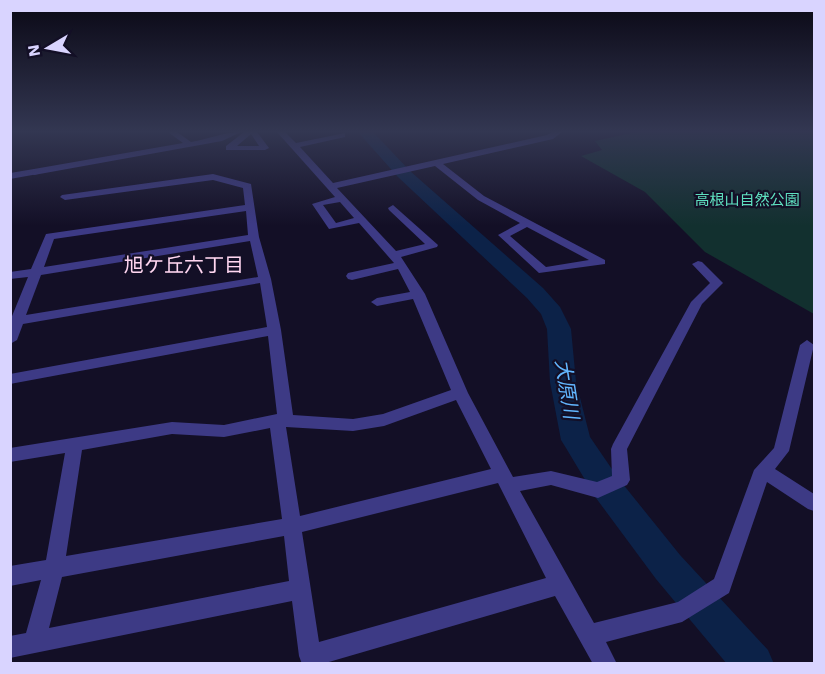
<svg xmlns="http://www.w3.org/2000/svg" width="825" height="674" viewBox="0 0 825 674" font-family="'Work Sans','Noto Sans JP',sans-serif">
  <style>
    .green { fill: #12302f }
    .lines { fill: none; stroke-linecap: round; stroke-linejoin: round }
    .river { fill: #0c2248; fill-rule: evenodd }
    .minor { fill: #3d3a85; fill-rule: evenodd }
    .tertiary { fill: #3d3a85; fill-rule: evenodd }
    .labels { text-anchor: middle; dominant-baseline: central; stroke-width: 4.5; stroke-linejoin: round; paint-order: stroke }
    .far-park-label { font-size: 15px; fill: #5fe0c0; stroke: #130f26 }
    .neighbourhood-label { font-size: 20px; fill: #ffd6f0; stroke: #130f26 }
    .water-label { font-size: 20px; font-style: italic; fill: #62b6ff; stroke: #130f26 }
  </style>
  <rect width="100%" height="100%" fill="#130f26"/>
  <polygon class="green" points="636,132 814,132 814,314 705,252 645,192 581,156 602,150 595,141"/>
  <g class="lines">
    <polygon class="river" points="358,132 373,132 410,171 543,288 560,307 571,329 576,382 590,437 618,478 680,555 768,650 774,664 727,664 656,579 596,498 566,448 561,440 550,382 547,329 541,314 527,298 398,177"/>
    <g class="minor">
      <path d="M168,132h9l14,10c17,-3 34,-10 50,-10l-19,9 -188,34 -4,-3 4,-3 149,-26z"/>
      <path d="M244,132h13l12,16 -4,2h-39v-4zM251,134l8,12h-22z"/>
      <path d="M277,132h8l11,11 49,-10v4l-45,10 33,36 214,-48 5,-3h10l-9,7 -110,25 41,32 121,64v4l-66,9 -41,-38 22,-12 -42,-23 -43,-34 -98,22 59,63 29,-7 -36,-34 -1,-2 5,-3 45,40 -1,2 -36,10 24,37 43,99 45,84 38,-6 46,11 15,-6 -1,-27 2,-5 78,-142 19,-19 -18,-19 6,-3 4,1 21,21 -21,21 -75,145 3,31 -3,5 -29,13 -47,-13 -31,6 74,132 84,-21 36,-23 40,-109 20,-22 26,-103 7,-5 7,5 -25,106 -14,18 39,25v17l-6,-2 -41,-27 -38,111 -47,29 -76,20 11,22h-24l-38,-68 -233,68h-20l-3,-8 -7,-55 -282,57v-22l16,-3 15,-53 -31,6v-20l36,-6 19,-107 -55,9v-14l162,-26 52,3 53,-11 -9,-78 -258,48v-10l257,-47 -7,-44 -237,41 -6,16 -7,4v-23l18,-44 -18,2v-7l21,-3 15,-35 199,-29 -2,-17 -30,-8 -148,20 -5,-3 2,-2 151,-21 38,10 8,53 12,42 10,51 12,85 60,4 30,-5 68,-24 -38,-91 -36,7 -6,-4 6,-4 33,-6 -12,-23 -46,11 -4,-1 -2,-3 2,-3 46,-10 -35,-40 -30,6 -17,-25 23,-7zM340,202l14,16 -18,5 -13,-18zM246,211l2,24 -204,32 10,-28zM527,227l62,33 -43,7 -36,-31zM250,241l8,36 -232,38 15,-40zM456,400l35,69 -191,47 -14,-89 67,4 31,-5zM270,428l12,91 -216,37 16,-106 90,-16 52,3zM498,483l48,95 -227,64 -17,-110zM284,536l5,45 -240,47 13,-51z"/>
    </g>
    <polygon class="tertiary" points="34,169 38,170 38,174 10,179 10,173"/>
  </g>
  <linearGradient id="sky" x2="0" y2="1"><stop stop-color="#0a0815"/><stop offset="0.58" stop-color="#333752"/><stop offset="1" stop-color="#333752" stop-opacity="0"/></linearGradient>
  <rect width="825" height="226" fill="url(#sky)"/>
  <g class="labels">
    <g class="far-park-label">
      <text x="747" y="200">高根山自然公園</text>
    </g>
    <g class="neighbourhood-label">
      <text x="184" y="265">旭ケ丘六丁目</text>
    </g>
    <g class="water-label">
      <text transform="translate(567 389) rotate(81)">大原川</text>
    </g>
  </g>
  <rect width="825" height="674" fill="none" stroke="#d9d4ff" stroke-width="24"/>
  <g transform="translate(48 48) rotate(260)" stroke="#130f26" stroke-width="4.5" paint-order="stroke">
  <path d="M0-4.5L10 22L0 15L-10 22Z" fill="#d9d4ff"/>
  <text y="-9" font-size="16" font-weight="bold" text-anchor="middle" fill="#d9d4ff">N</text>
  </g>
</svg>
